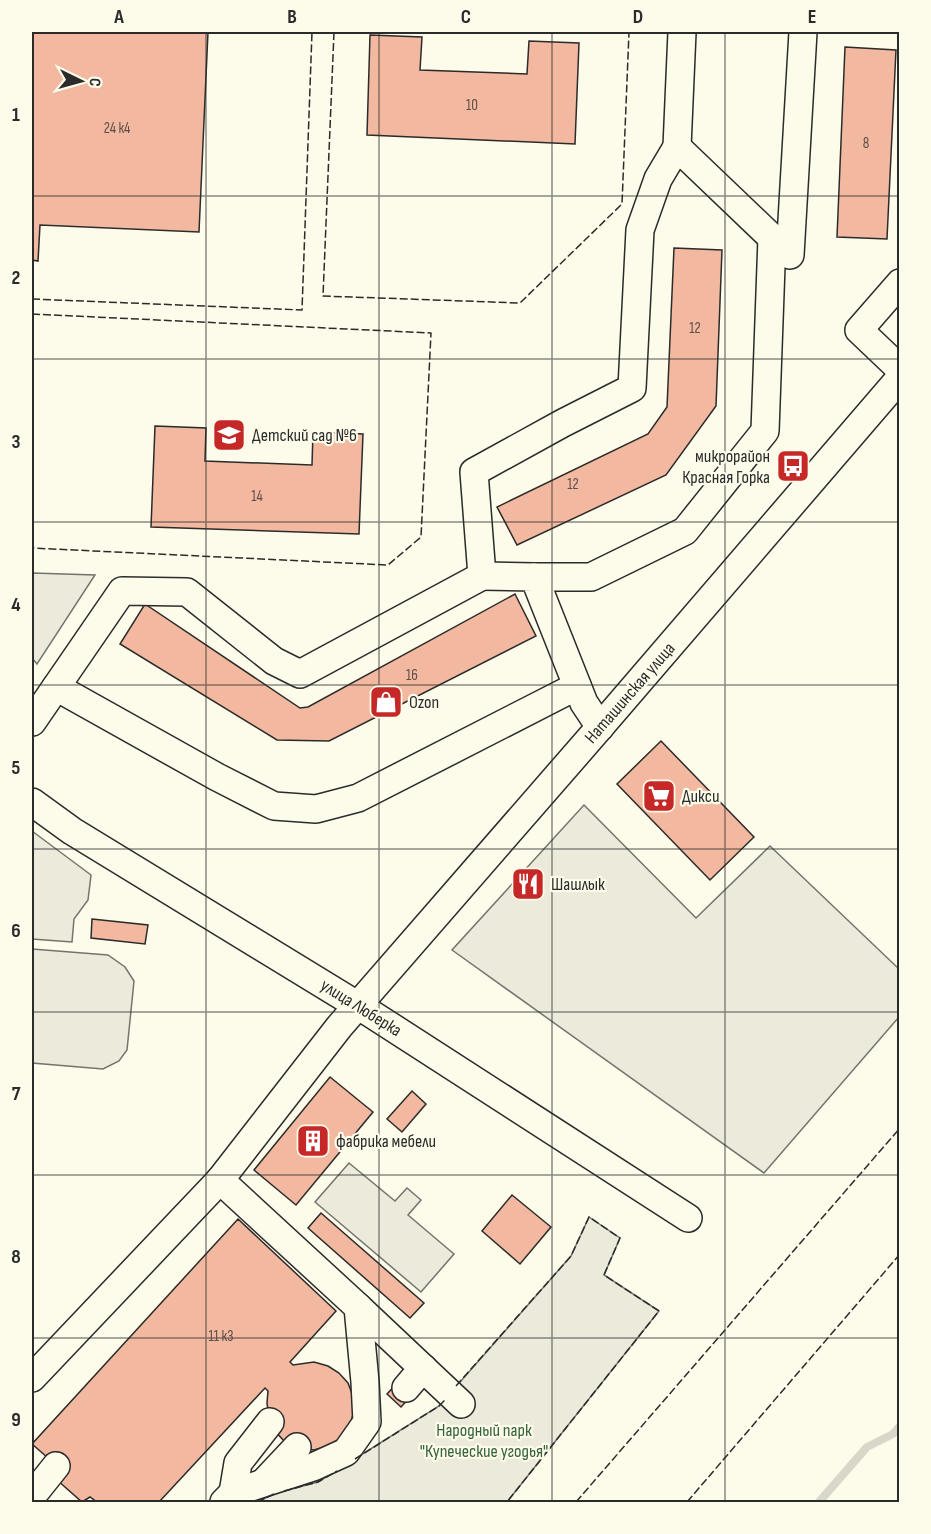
<svg xmlns="http://www.w3.org/2000/svg" width="931" height="1534" viewBox="0 0 931 1534" font-family="'Sofia Sans Condensed',sans-serif">
  <style>
    .green { fill: #ecebdb; stroke: #74746e; stroke-width: 1.5 }
    .parking { fill: #eceadb; stroke: #74746e; stroke-width: 1.5 }
    .lines { fill: none; stroke-linecap: round; stroke-linejoin: round }
    .stream { stroke: #d8d7c9; stroke-width: 8 }
    .building { fill: #f2b8a0; stroke: #2b2b2b; stroke-width: 1.5 }
    .minor-casing { stroke: #2b2b2b; stroke-width: 30 }
    .minor { stroke: #fdfbea; stroke-width: 27 }
    .fence { stroke: #2b2b2b; stroke-width: 1.5; stroke-dasharray: 8 3; stroke-linecap: butt }
    .grid { fill: none; stroke: #2b2b2b; stroke-width: 1.5; stroke-opacity: 0.55 }
    .labels { text-anchor: middle; dominant-baseline: central; stroke-width: 4.5; stroke-linejoin: round; paint-order: stroke }
    .number-label { font-size: 15px; fill: #5d4e48 }
    .poi-label { font-size: 18px; fill: #2b2b2b; stroke: #fdfbea; text-anchor: start }
    .street-label { font-size: 18px; fill: #2b2b2b; stroke: #fdfbea }
    .park-label { font-size: 18px; fill: #34623c; stroke: #fdfbea }
    .neatline { fill: none; stroke: #2b2b2b; stroke-width: 2 }
    .grid-label { font-size: 20px; text-anchor: middle; font-weight: bold; fill: #2b2b2b }
  </style>
  <rect width="100%" height="100%" fill="#fdfbea"/>
  <g class="green">
    <polygon points="32,573 95,575 37,664 32,658"/>
    <polygon points="32,831 91,875 88,900 74,919 72,942 32,939"/>
    <polygon points="32,949 108,955 125,967 134,981 127,1050 119,1061 103,1069 32,1063"/>
    <polygon points="589,1217 620,1238 604,1275 659,1311 507,1502 257,1502 276,1493 318,1482 439,1406 571,1256"/>
  </g>
  <g class="parking">
    <polygon points="584,805 696,918 770,846 899,969 899,1017 764,1173 452,950"/>
    <polygon points="349,1163 395,1201 407,1188 421,1200 408,1215 454,1254 421,1292 315,1202"/>
  </g>
  <g class="lines">
    <polyline class="stream" points="819,1502 867,1447 893,1434 900,1426"/>
  </g>
  <g class="building">
    <polygon points="32,32 208,32 199,232 40,225 38,261 32,260"/>
    <polygon points="370,35 422,37 420,70 527,74 529,41 579,43 575,144 367,135"/>
    <polygon points="845,47 896,50 887,239 837,237"/>
    <polygon points="674,248 722,250 716,406 666,475 517,545 497,507 648,434 667,407"/>
    <polygon points="155,426 206,428 205,461 312,465 313,432 363,434 359,534 151,527"/>
    <polygon points="515,594 536,636 329,741 277,740 120,644 145,604 300,708 308,707"/>
    <polygon points="661,741 754,837 710,880 617,784"/>
    <polygon points="92,919 148,925 145,944 91,938"/>
    <polygon points="330,1077 373,1112 296,1205 254,1170"/>
    <polygon points="412,1091 426,1104 402,1132 387,1119"/>
    <polygon points="512,1195 551,1227 520,1264 482,1231"/>
    <polygon points="321,1213 424,1303 410,1318 308,1228"/>
    <polygon points="238,1219 336,1311 290,1362 293,1365 314,1362 328,1366 339,1373 348,1383 353,1396 354,1411 350,1425 341,1438 328,1446 314,1450 299,1448 285,1442 275,1431 269,1418 267,1403 268,1391 265,1388 159,1502 97,1502 90,1497 82,1502 57,1480 64,1472 32,1444"/>
    <polygon points="399,1381 413,1394 401,1407 387,1394"/>
  </g>
  <g class="lines">
    <g class="minor-casing">
      <g id="minor">
        <polyline points="677,147 682,32"/>
        <polyline points="900,283 859,330 900,369"/>
        <polyline points="534,577 591,577 685,531 765,431 772,238"/>
        <polyline points="56,687 217,777 274,806 316,809 358,798 577,686"/>
        <polyline points="32,722 122,591 187,592 274,661 300,674 482,576"/>
        <polyline points="600,727 584,703 534,577 482,576 474,472 563,423 632,388 640,230 658,179 677,147 790,255 803,32"/>
        <polyline points="32,802 72,831 370,1013 688,1218"/>
        <polyline points="220,1180 358,1307 365,1382 367,1422 346,1452 313,1467 233,1493 224,1502"/>
        <polyline points="358,1307 461,1404"/>
        <polyline points="32,1378 220,1180 339,1027 600,727 900,378"/>
        <polyline points="406,1388 423,1368"/>
        <polyline points="265,1481 297,1447"/>
        <polyline points="233,1493 238,1463 270,1422"/>
        <polyline points="32,1496 56,1466"/>
      </g>
    </g>
    <use href="#minor" class="minor"/>
    <g class="fence">
      <polyline points="334,32 323,296 520,303 622,204 629,32"/>
      <polyline points="32,299 302,310 312,32"/>
      <polyline points="32,314 431,333 421,537 388,565 32,548"/>
      <polyline points="456,1386 571,1256 589,1217 620,1238 604,1275 659,1311 507,1502"/>
      <polyline points="355,1459 439,1406 445,1400"/>
      <polyline points="284,1491 318,1482 337,1471"/>
      <polyline points="257,1502 276,1493"/>
      <polyline points="576,1502 900,1128"/>
      <polyline points="687,1502 900,1254"/>
    </g>
  </g>
  <path class="grid" d="M206,32v1470M379,32v1470M552,32v1470M725,32v1470M32,196h868M32,359h868M32,522h868M32,685h868M32,849h868M32,1012h868M32,1175h868M32,1338h868"/>
  <defs>
    <g id="school-square" transform="scale(1.725)"><rect x="-9" y="-9" width="18" height="18" rx="4" fill="#c62828" stroke="#fdfbea"/><path d="M0-5L7-2L0 1L-7-2ZM-4 1L0 2.5L4 1V4Q0 6-4 4Z" fill="#fff"/></g>
    <g id="bus-square" transform="scale(1.725)"><rect x="-9" y="-9" width="18" height="18" rx="4" fill="#c62828" stroke="#fdfbea"/><path d="M-5-6H5V4H4V6H2V4H-2V6H-4V4H-5ZM-3.5-4V0h7V-4ZM-3.5 1.2v1.5H-2V1.2ZM2 1.2v1.5H3.5V1.2Z" fill="#fff"/></g>
    <g id="shop-square" transform="scale(1.725)"><rect x="-9" y="-9" width="18" height="18" rx="4" fill="#c62828" stroke="#fdfbea"/><path d="M-5-2.5h2.3a2.7 3.5 0 0 1 5.4 0H5L5.5 6h-11ZM-1.5-2.5h3a1.5 2.3 0 0 0-3 0Z" fill="#fff"/></g>
    <g id="supermarket-square" transform="scale(1.725)"><rect x="-9" y="-9" width="18" height="18" rx="4" fill="#c62828" stroke="#fdfbea"/><path d="M-6-5.5h2.5l.6 2H6L4.5 2H-2.5L-4.4-4H-6ZM-1.5 3.2a1.3 1.3 0 1 0 .1 0ZM3 3.2a1.3 1.3 0 1 0 .1 0Z" fill="#fff"/></g>
    <g id="restaurant-square" transform="scale(1.725)"><rect x="-9" y="-9" width="18" height="18" rx="4" fill="#c62828" stroke="#fdfbea"/><path d="M-5-6h1v4h1v-4h1v4h1v-4h1v5L-1.5 .5V6h-2V.5L-5-1ZM5-6V6H3V1.5H1.5Q1.5-4 5-6Z" fill="#fff"/></g>
    <g id="building-square" transform="scale(1.725)"><rect x="-9" y="-9" width="18" height="18" rx="4" fill="#c62828" stroke="#fdfbea"/><path d="M-4-6H4V6H1V3H-1V6H-4ZM-2.5-4.3h1.7v1.8h-1.7ZM.8-4.3h1.7v1.8H.8ZM-2.5-1h1.7V.8h-1.7ZM.8-1h1.7V.8H.8Z" fill="#fff"/></g>
  </defs>
  <g fill-rule="evenodd">
    <use href="#school-square" x="229" y="435"/>
    <use href="#bus-square" x="793" y="466"/>
    <use href="#shop-square" x="386" y="702"/>
    <use href="#supermarket-square" x="659" y="796"/>
    <use href="#restaurant-square" x="528" y="884"/>
    <use href="#building-square" x="313" y="1141"/>
  </g>
  <g class="labels">
    <g class="number-label">
      <text x="472" y="105">10</text>
      <text x="117" y="128">24 к4</text>
      <text x="866" y="143">8</text>
      <text x="695" y="328">12</text>
      <text x="573" y="484">12</text>
      <text x="257" y="496">14</text>
      <text x="412" y="675">16</text>
      <text x="221" y="1336">11 к3</text>
    </g>
    <g class="poi-label">
      <text x="252" y="435">Детский сад №6</text>
      <text x="770" y="456" text-anchor="end">микрорайон<tspan x="770" dy="21">Красная Горка</tspan></text>
      <text x="409" y="702">Ozon</text>
      <text x="682" y="796">Дикси</text>
      <text x="551" y="884">Шашлык</text>
      <text x="336" y="1141">фабрика мебели</text>
    </g>
    <g class="street-label">
      <text transform="translate(630 693) rotate(-49)">Наташинская улица</text>
      <text transform="translate(361 1008) rotate(32)">улица Люберка</text>
    </g>
    <g class="park-label">
      <text x="484" y="1430">Народный парк<tspan x="484" dy="21">"Купеческие угодья"</tspan></text>
    </g>
  </g>
  <rect width="931" height="1534" fill="none" stroke="#fdfbea" stroke-width="66"/>
  <g transform="translate(81 81) rotate(95)" stroke="#fdfbea" stroke-width="4.5" paint-order="stroke">
  <path d="M0-4.5L10 22L0 15L-10 22Z" fill="#2b2b2b"/>
  <text y="-9" font-size="16" font-weight="bold" text-anchor="middle" fill="#2b2b2b">С</text>
  </g>
  <rect x="33" y="33" width="865" height="1468" class="neatline"/>
  <g class="grid-label">
    <text x="119" y="23">A</text>
    <text x="292" y="23">B</text>
    <text x="466" y="23">C</text>
    <text x="638" y="23">D</text>
    <text x="812" y="23">E</text>
    <text x="16" y="121">1</text>
    <text x="16" y="284">2</text>
    <text x="16" y="448">3</text>
    <text x="16" y="611">4</text>
    <text x="16" y="774">5</text>
    <text x="16" y="937">6</text>
    <text x="16" y="1100">7</text>
    <text x="16" y="1263">8</text>
    <text x="16" y="1426">9</text>
  </g>
</svg>
